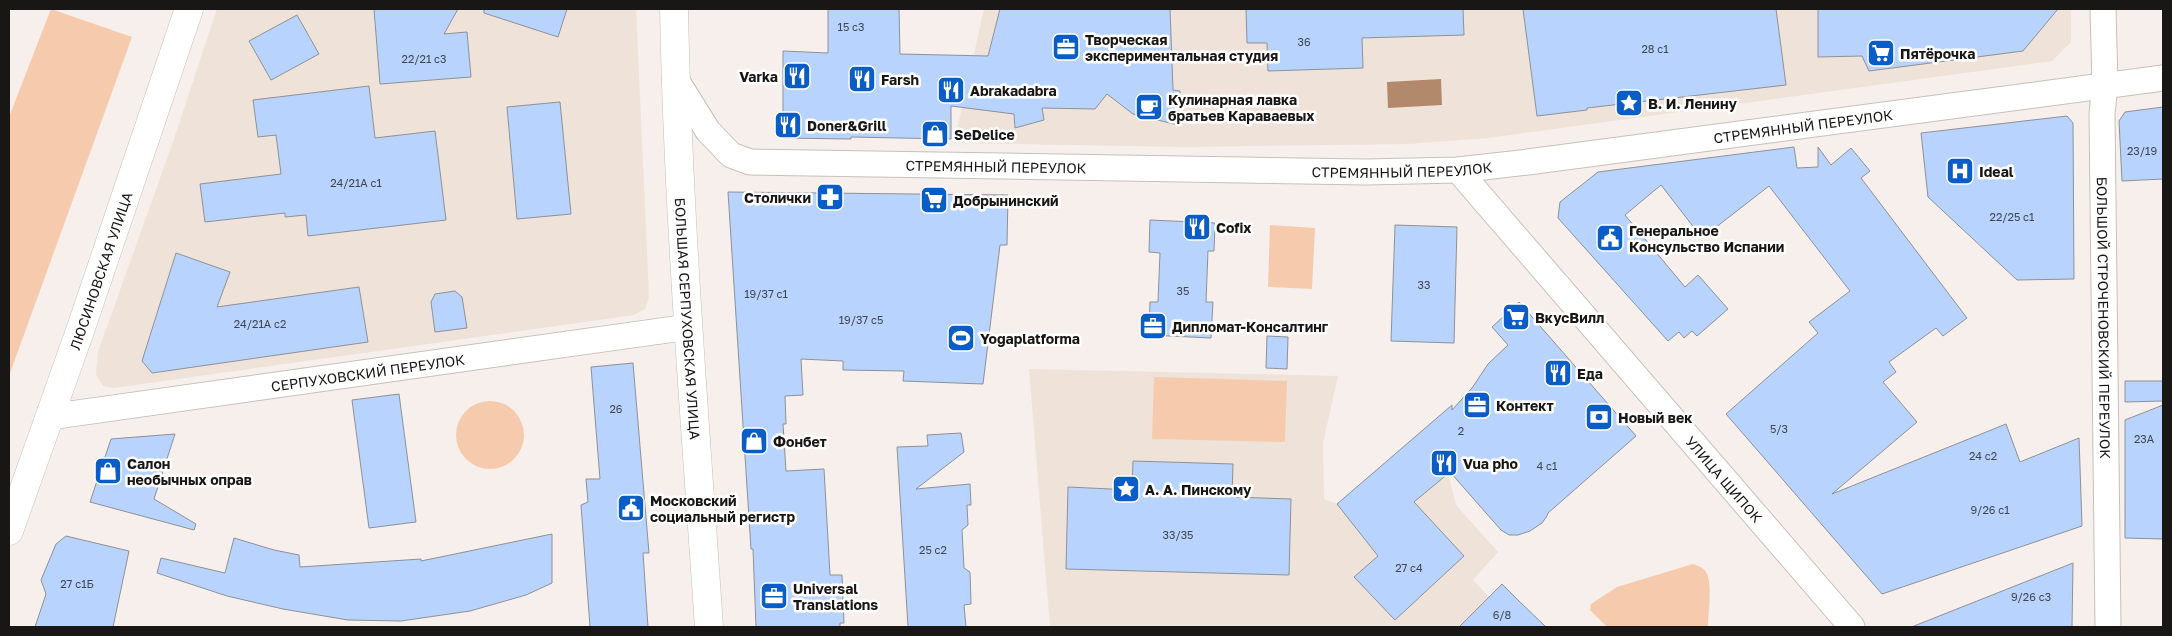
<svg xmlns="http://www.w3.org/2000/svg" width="2172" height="636" viewBox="0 0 2172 636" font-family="'Golos Text',sans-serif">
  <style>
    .built { fill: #efe2d9 }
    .green { fill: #f6cbad }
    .water { fill: #b2896b }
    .building { fill: #b8d4fe; stroke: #8e9196 }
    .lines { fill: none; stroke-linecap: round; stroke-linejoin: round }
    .street-casing { stroke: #c6c0bc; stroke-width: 27 }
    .primary-casing { stroke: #c6c0bc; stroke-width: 29 }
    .street { stroke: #fff; stroke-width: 25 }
    .primary { stroke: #fff; stroke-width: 28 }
    .labels { text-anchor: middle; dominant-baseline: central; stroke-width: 5; stroke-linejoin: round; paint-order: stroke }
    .number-label { font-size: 11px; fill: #41464f }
    .poi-label { font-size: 14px; font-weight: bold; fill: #191715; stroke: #fff; text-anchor: start }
    .street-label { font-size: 14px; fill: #191715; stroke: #fff }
  </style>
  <rect width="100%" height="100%" fill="#f6efeb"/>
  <g class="built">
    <polygon points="217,9 636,9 649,297 645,309 634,315 114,388 103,386 96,375 98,352 173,142"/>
    <polygon points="984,9 2071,9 2071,42 2052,61 1488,138 1408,144 1185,147 954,143"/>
    <polygon points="1029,369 1338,376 1323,443 1324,499 1337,504 1360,533 1433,469 1442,479 1448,474 1456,505 1498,552 1473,580 1489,597 1459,627 1050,627"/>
  </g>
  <g class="green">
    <polygon points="51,9 132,37 9,376 9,117"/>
    <polygon points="1270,225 1315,228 1312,289 1268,287"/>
    <polygon points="1154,377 1287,381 1285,442 1152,439"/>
    <circle cx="490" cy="435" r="34"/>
    <path d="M1693,564c5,2 10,3 13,8 7,11 2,42 2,55h-101l-17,-17 1,-6 26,-17z"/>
  </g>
  <polygon class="water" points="1441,79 1442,105 1388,108 1387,82"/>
  <g class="building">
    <polygon points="374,9 458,9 444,34 467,32 471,77 380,84"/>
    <polygon points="484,9 567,9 558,37 484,13"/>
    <polygon points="828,9 899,9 900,54 988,56 1000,9 1170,9 1173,90 1180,91 1178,125 1133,114 1107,94 1095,109 1042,108 1044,120 1015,128 1014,114 951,106 951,139 851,137 851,139 783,138 783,51 828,53"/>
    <polygon points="1246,9 1463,9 1464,35 1362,38 1363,68 1268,71 1267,43 1247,43"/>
    <polygon points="1523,9 1776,9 1786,85 1587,108 1587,110 1537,116"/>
    <polygon points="1818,9 2058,9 2023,51 1869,71 1862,56 1818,57"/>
    <polygon points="297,15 319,54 271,80 249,41"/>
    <polygon points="369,86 375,138 435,131 446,220 308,236 306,215 285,217 285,213 205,222 200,184 281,174 276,135 258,137 253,100"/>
    <polygon points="560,102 571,214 517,219 507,107"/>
    <polygon points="2163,107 2163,179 2122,181 2119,121 2125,112"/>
    <polygon points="2067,116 2073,123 2074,279 2017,280 1928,197 1921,133"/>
    <polygon points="1794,147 1797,168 1818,167 1818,147 1831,165 1851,148 1870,171 1861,178 1967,318 1943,336 1936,328 1889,362 1896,372 1883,382 1917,422 1832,494 2006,424 2020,462 2079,438 2082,526 1882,594 1726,414 1818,333 1809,322 1850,291 1769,186 1702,238 1661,185 1625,215 1685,287 1698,275 1728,309 1697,336 1692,331 1684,338 1679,332 1668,341 1558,218 1560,202 1598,172"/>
    <polygon points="728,192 1008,195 1007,245 1000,245 983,384 903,381 904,371 843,370 843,361 801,359 803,395 785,396 786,424 783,424 786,471 824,469 830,575 842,575 844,623 840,623 840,627 756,627 753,549 751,549"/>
    <polygon points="1150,220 1215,223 1214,251 1208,251 1206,302 1213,302 1211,338 1149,335 1150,302 1158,302 1160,253 1149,252"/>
    <polygon points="1395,225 1457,227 1454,343 1391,341"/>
    <polygon points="176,253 230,272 217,307 359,287 368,342 152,373 142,361"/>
    <polygon points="455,291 462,297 467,328 435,332 431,302 435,294"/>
    <polygon points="1519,302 1636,436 1548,513 1547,516 1542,523 1530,531 1518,535 1509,535 1501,530 1450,472 1414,502 1464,556 1395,620 1354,577 1378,556 1337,504 1452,405 1452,410 1472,388 1488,364 1508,345 1492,327"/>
    <polygon points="1267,336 1288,337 1287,369 1266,368"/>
    <polygon points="633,363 649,553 643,553 648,627 590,627 581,505 588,502 586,479 600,479 591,367"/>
    <polygon points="2125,381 2163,381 2163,401 2125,402"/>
    <polygon points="399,394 416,522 369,528 352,400"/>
    <polygon points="2163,405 2163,539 2125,538 2125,420"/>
    <polygon points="961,433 964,452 916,489 970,484 971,505 967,505 968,525 962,530 964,568 970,572 971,604 964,605 966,627 908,627 897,447 928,446 927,435"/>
    <polygon points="175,434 154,499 196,524 194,530 90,502 111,439"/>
    <polygon points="1133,461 1233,464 1232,497 1291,499 1289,575 1066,569 1068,487 1132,490"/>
    <polygon points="552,534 552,583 526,595 470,611 401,621 348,620 283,609 227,596 157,573 161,558 225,573 234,538 274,550 299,555 300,567 421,559 421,561"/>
    <polygon points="66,536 129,551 113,627 35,627 46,594 41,580 56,544"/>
    <polygon points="2073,563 2072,627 1914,627 1914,626"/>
    <polygon points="1502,584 1519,601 1546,627 1459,627"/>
  </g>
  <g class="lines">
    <g class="street-casing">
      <g id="street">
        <path id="s1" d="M2103,9l2,75 -3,30 6,513"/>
        <path id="s2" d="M675,78l33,53 23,24 19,7 616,10 92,-2 70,-8 635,-84"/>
        <path id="s3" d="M1458,170l394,457"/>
        <path id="s4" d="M49,417l640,-90"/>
      </g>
    </g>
    <g class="primary-casing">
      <g id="primary">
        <path id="s5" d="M674,9c4,206 21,412 35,618"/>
        <path id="s6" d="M9,531l72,-203 108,-319"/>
      </g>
    </g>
    <use href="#street" class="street"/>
    <use href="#primary" class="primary"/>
  </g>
  <defs>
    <g id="office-square" transform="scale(1.4375)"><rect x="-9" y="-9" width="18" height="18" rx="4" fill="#0a5dc6" stroke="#fff"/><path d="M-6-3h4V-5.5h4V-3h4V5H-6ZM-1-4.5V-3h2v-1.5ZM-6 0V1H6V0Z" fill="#fff"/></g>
    <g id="supermarket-square" transform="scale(1.4375)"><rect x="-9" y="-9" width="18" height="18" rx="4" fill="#0a5dc6" stroke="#fff"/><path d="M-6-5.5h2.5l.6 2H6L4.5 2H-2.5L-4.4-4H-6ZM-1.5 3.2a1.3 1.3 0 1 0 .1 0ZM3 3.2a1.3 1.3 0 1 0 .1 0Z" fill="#fff"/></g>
    <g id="restaurant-square" transform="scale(1.4375)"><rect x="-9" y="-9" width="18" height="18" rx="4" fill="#0a5dc6" stroke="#fff"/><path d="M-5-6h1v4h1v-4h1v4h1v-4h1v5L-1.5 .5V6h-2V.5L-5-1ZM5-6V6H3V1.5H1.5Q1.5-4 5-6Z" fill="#fff"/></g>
    <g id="sight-square" transform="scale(1.4375)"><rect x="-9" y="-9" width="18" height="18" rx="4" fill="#0a5dc6" stroke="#fff"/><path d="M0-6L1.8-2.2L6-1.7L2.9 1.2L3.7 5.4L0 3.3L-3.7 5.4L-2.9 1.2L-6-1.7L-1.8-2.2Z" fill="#fff"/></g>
    <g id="cafe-square" transform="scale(1.4375)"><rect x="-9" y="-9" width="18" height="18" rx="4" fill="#0a5dc6" stroke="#fff"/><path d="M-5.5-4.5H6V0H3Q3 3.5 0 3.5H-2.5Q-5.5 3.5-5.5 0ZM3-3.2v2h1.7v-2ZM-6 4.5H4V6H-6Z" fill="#fff"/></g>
    <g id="shop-square" transform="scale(1.4375)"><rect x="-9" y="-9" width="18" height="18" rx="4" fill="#0a5dc6" stroke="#fff"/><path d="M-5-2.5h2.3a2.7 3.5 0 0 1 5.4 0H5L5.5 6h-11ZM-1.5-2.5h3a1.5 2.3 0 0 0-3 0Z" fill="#fff"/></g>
    <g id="hospital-square" transform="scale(1.4375)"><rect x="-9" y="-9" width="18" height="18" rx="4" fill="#0a5dc6" stroke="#fff"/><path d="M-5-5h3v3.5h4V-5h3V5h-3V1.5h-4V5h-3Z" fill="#fff"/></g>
    <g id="pharmacy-square" transform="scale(1.4375)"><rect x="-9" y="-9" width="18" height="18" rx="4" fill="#0a5dc6" stroke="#fff"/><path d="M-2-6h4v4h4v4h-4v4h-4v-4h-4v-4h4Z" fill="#fff"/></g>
    <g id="civic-square" transform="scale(1.4375)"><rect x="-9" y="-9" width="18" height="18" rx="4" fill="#0a5dc6" stroke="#fff"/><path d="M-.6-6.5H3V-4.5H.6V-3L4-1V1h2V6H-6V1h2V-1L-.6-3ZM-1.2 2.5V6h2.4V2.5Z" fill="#fff"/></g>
    <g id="stadium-square" transform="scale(1.4375)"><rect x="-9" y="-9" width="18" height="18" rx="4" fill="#0a5dc6" stroke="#fff"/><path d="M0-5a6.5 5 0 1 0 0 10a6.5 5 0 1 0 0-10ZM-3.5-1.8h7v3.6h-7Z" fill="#fff"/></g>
    <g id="bank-square" transform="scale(1.4375)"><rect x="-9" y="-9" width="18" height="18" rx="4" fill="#0a5dc6" stroke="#fff"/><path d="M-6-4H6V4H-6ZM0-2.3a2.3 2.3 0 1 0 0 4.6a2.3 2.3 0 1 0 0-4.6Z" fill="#fff"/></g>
  </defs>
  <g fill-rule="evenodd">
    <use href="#office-square" x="1066" y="47"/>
    <use href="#supermarket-square" x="1881" y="53"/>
    <use href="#restaurant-square" x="797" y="76"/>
    <use href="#restaurant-square" x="862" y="79"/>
    <use href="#restaurant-square" x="951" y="90"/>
    <use href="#sight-square" x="1629" y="103"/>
    <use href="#cafe-square" x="1149" y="107"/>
    <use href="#restaurant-square" x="788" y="125"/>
    <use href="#shop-square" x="935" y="134"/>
    <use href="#hospital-square" x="1960" y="171"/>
    <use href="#pharmacy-square" x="830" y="197"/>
    <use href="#supermarket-square" x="934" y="200"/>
    <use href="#restaurant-square" x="1197" y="227"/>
    <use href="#civic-square" x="1610" y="238"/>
    <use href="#supermarket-square" x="1516" y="317"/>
    <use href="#office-square" x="1153" y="326"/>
    <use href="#stadium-square" x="961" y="338"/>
    <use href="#restaurant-square" x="1558" y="373"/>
    <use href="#office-square" x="1477" y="405"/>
    <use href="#bank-square" x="1599" y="417"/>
    <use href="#shop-square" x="754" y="441"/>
    <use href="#restaurant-square" x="1444" y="463"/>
    <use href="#shop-square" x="108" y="471"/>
    <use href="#sight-square" x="1126" y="489"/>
    <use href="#civic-square" x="631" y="508"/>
    <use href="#office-square" x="774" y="596"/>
  </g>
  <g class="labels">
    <g class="number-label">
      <text x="851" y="26">15 с3</text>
      <text x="1304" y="41">36</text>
      <text x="1655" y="48">28 с1</text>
      <text x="424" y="58">22/21 с3</text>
      <text x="2142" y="150">23/19</text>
      <text x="356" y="182">24/21А с1</text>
      <text x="2012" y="216">22/25 с1</text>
      <text x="1424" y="284">33</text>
      <text x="1183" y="290">35</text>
      <text x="766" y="293">19/37 с1</text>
      <text x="861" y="319">19/37 с5</text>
      <text x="260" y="323">24/21А с2</text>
      <text x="616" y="408">26</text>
      <text x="1779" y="428">5/3</text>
      <text x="1461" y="430">2</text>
      <text x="2144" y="438">23А</text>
      <text x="1983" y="455">24 с2</text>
      <text x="1547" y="465">4 с1</text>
      <text x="1990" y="509">9/26 с1</text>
      <text x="1178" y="534">33/35</text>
      <text x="933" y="549">25 с2</text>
      <text x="1409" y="567">27 с4</text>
      <text x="77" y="583">27 с1Б</text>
      <text x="2031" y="596">9/26 с3</text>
      <text x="1502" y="614">6/8</text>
    </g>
    <g class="poi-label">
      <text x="1085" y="39">Творческая<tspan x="1085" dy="16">экспериментальная студия</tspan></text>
      <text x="1900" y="53">Пятёрочка</text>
      <text x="778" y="76" text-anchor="end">Varka</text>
      <text x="881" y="79">Farsh</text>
      <text x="970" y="90">Abrakadabra</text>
      <text x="1168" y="99">Кулинарная лавка<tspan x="1168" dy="16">братьев Караваевых</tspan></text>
      <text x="1648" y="103">В. И. Ленину</text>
      <text x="807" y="125">Doner&amp;Grill</text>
      <text x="954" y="134">SeDelice</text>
      <text x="1979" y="171">Ideal</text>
      <text x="811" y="197" text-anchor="end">Столички</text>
      <text x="953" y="200">Добрынинский</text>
      <text x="1216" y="227">Cofix</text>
      <text x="1629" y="230">Генеральное<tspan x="1629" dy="16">Консульство Испании</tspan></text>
      <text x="1535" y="317">ВкусВилл</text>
      <text x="1172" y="326">Дипломат-Консалтинг</text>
      <text x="980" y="338">Yogaplatforma</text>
      <text x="1577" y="373">Еда</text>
      <text x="1496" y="405">Контект</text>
      <text x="1618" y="417">Новый век</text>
      <text x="773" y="441">Фонбет</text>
      <text x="127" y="463">Салон<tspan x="127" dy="16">необычных оправ</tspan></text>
      <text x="1463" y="463">Vua pho</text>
      <text x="1145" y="489">А. А. Пинскому</text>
      <text x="650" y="500">Московский<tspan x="650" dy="16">социальный регистр</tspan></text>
      <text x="793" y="588">Universal<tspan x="793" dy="16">Translations</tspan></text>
    </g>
    <g class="street-label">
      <text stroke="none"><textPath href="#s2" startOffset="1172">СТРЕМЯННЫЙ ПЕРЕУЛОК</textPath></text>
      <text stroke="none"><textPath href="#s2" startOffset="362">СТРЕМЯННЫЙ ПЕРЕУЛОК</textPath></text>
      <text stroke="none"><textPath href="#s2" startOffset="768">СТРЕМЯННЫЙ ПЕРЕУЛОК</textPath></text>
      <text stroke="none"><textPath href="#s6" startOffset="276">ЛЮСИНОВСКАЯ УЛИЦА</textPath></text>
      <text stroke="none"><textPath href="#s5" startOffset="310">БОЛЬШАЯ СЕРПУХОВСКАЯ УЛИЦА</textPath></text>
      <text stroke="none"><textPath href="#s1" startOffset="309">БОЛЬШОЙ СТРОЧЕНОВСКИЙ ПЕРЕУЛОК</textPath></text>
      <text stroke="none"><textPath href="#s4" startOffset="322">СЕРПУХОВСКИЙ ПЕРЕУЛОК</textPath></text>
      <text stroke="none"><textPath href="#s3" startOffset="408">УЛИЦА ЩИПОК</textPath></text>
    </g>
  </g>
  <rect width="2172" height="636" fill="none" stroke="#191715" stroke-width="20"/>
</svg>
